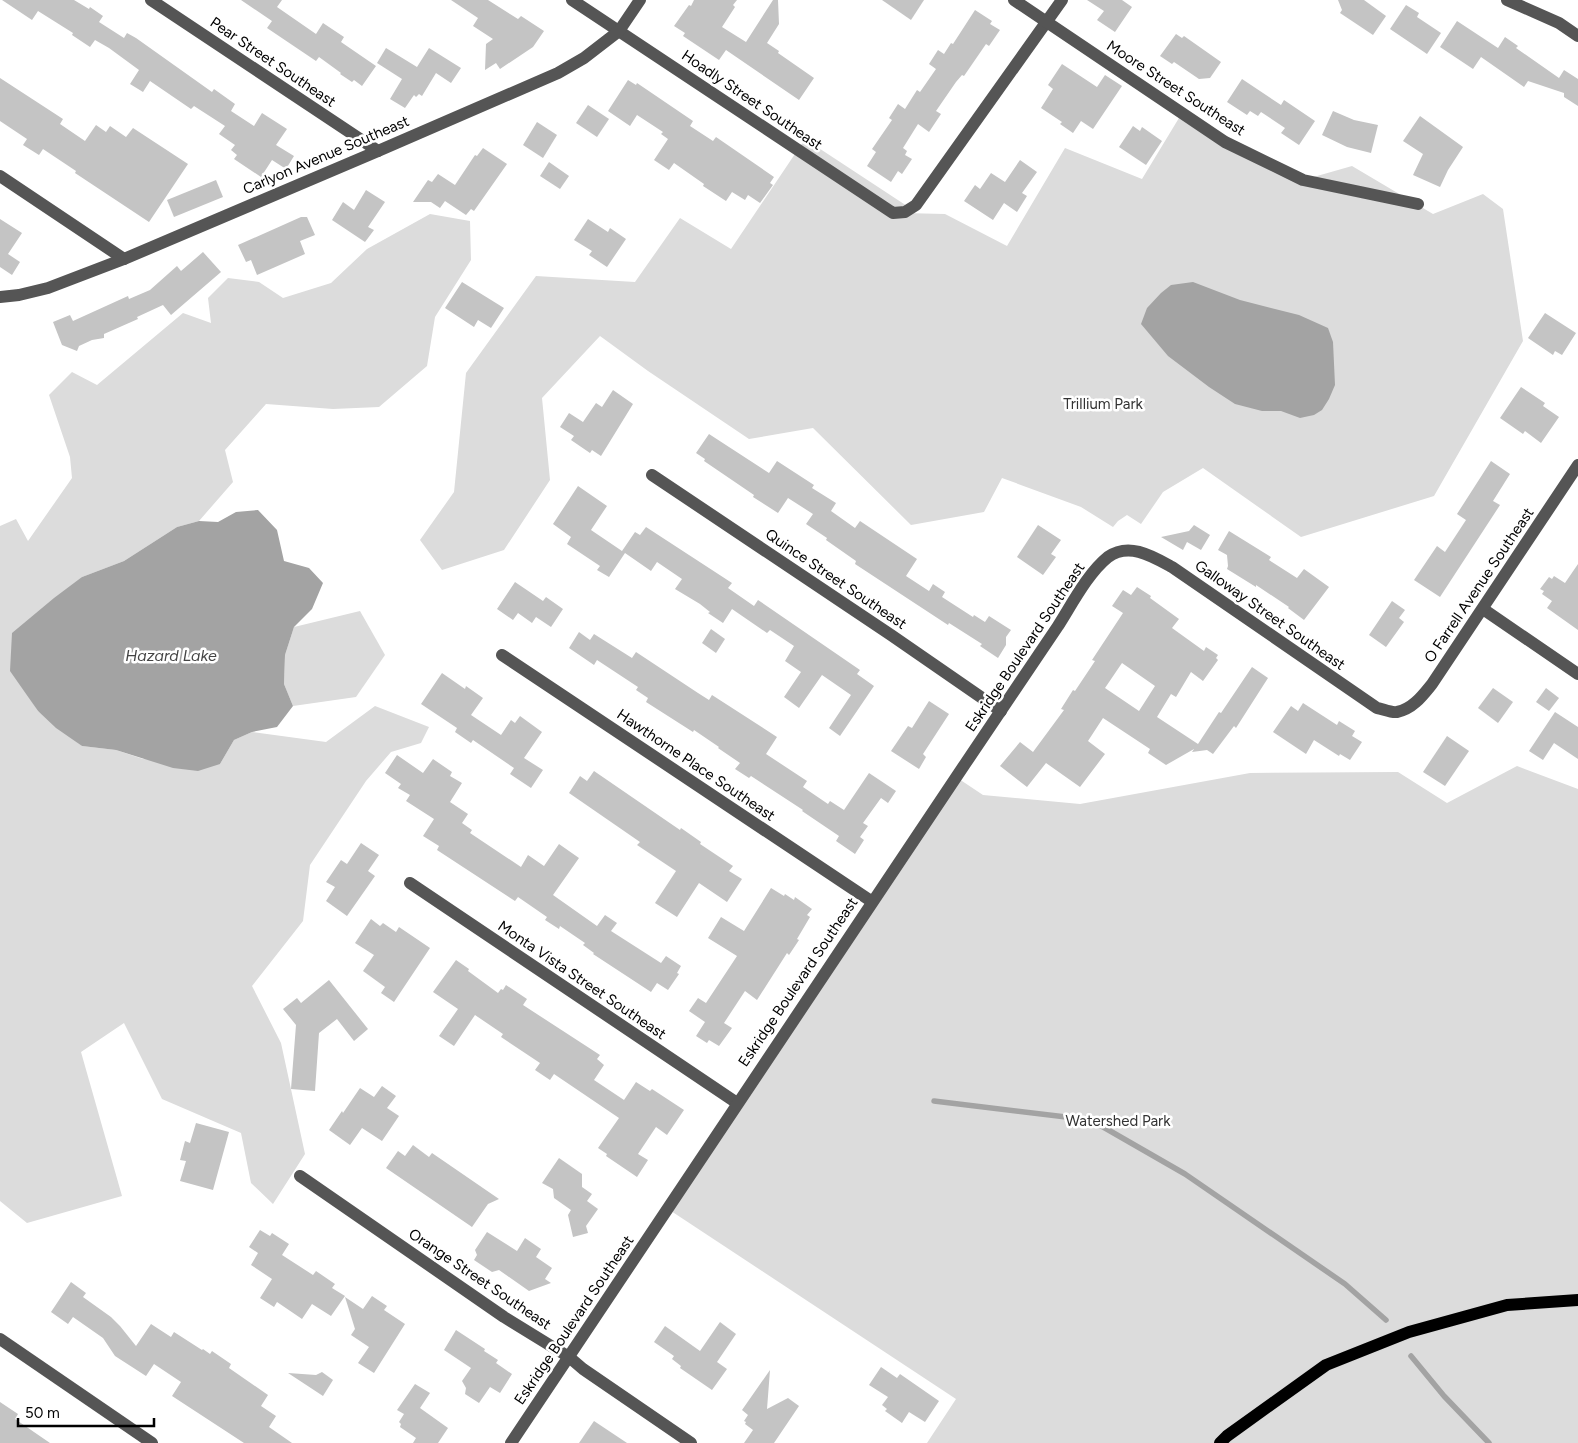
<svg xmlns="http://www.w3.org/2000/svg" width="1578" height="1443" viewBox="0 0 1578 1443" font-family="Figtree,sans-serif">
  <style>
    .green { fill: #dcdcdc }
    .water { fill: #a3a3a3 }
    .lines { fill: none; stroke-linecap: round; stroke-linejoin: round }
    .stream { stroke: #a3a3a3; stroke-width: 5.5 }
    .building { fill: #c4c4c4; fill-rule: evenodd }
    .major-casing { stroke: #dbdbdb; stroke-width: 14 }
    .minor { stroke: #555; stroke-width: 12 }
    .major { stroke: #000; stroke-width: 12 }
    .labels { text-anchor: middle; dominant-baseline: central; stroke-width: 5; stroke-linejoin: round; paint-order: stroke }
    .street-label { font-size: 15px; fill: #000; stroke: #fff }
    .park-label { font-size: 15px; fill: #333; stroke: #fff }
    .water-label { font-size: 16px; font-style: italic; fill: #444; stroke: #fff }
  </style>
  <rect width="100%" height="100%" fill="#fff"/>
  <g class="green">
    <polygon points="1182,113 1303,180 1352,166 1433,214 1483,194 1503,209 1523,341 1434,496 1301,537 1203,468 1163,492 1141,524 1127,515 1118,521 1113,527 1081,507 1002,478 984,512 911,525 813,428 749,439 648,371 600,336 542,398 550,480 504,550 442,570 420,540 454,492 466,373 536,276 635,282 680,218 731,249 805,139 907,206 903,213 945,214 1007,246 1065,148 1142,179"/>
    <polygon points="430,214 470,221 471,260 435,317 427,366 379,407 333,409 266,404 225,450 233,482 199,521 177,527 124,561 82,577 27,694 38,711 82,746 116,750 143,759 220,764 234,740 252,732 326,742 375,706 429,727 421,743 391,752 366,781 310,865 303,921 252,986 281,1043 305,1154 273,1204 251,1183 241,1133 162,1099 124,1023 81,1052 122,1196 27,1223 0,1201 0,526 16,519 28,541 72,478 70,457 49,395 72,372 97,385 183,313 211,323 208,298 228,278 259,282 283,298 331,283 367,249"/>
    <polygon points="360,611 385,655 356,697 293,706 284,684 285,655 294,627"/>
    <polygon points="1517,766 1578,789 1578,1443 927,1443 956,1399 668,1209 956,777 983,795 1080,804 1250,773 1398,772 1447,803"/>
  </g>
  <g class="water">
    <polygon points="1193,282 1240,300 1299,315 1328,328 1333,342 1335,385 1329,399 1322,410 1314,415 1300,418 1281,411 1262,411 1235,404 1209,387 1168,356 1141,324 1147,308 1161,293 1171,285"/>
    <polygon points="258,510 277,530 284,561 309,568 323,583 312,609 294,627 285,655 284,684 293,706 277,727 252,732 234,740 220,764 198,771 173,768 116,750 82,746 56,728 38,711 10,671 12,633 54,598 82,577 124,561 177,527 199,521 218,522 236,512"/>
  </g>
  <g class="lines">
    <g class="stream">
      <polyline points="934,1101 1091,1120 1185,1174 1345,1284 1386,1320"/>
      <polyline points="1411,1356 1444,1396 1489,1443"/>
    </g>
  </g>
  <g class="building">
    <polygon points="2,0 74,0 89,9 90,7 103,16 99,22 124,38 127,33 136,38 212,92 214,89 235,104 231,111 254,126 262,113 287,129 276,145 294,156 286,169 272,160 261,177 234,159 237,155 231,150 235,145 219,134 225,126 194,106 191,109 150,81 143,92 130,84 139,70 109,48 95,40 90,47 72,35 73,33 38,11 32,20"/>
    <polygon points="241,0 282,0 277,7 316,34 323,23 344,37 341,42 376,66 362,86 354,80 352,82 340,74 341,73 319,57 316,61 267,28 272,21"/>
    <polygon points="451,0 488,0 518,19 521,16 544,31 533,47 500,69 496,63 485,70 486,44 493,39 473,26 478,18"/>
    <polygon points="694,0 737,0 733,5 735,7 722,27 746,42 773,0 778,0 779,24 767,43 779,51 778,53 814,78 799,100 726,50 719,60 683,36 685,33 674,26 689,5 691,6"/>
    <polygon points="882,0 924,0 911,20"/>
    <polygon points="1087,0 1122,0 1132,7 1115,32 1097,20 1104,11"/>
    <polygon points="1338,0 1364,0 1386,16 1373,35 1340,13 1342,10"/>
    <polygon points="1406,5 1419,13 1417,17 1441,33 1427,54 1390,29"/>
    <polygon points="975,10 992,21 990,24 1000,30 989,46 986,44 964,76 962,75 956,82 936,111 941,114 929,132 918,124 903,148 907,151 905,155 912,159 902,174 898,171 891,182 867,166 876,152 872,149 892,120 889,118 898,104 905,109 917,90 920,92 936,69 929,64 938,50 944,54 951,43 953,44"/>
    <polygon points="1457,21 1498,48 1505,37 1518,46 1516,48 1559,78 1564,70 1578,79 1578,106 1564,97 1564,93 1528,81 1524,87 1481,57 1473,69 1440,47"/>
    <polygon points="1176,34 1182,38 1184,36 1221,62 1210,78 1199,79 1174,62 1172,64 1160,56"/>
    <polygon points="386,48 417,67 429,48 461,68 451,83 436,73 422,96 419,94 416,97 414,95 405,108 390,99 402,79 377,63"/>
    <polygon points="1062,64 1097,87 1105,75 1122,86 1093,129 1081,121 1073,133 1060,124 1062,122 1041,108 1053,89 1048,85"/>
    <polygon points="0,78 63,119 60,124 85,141 96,125 106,132 110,126 126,137 133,128 188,164 149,222 75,173 76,171 43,149 39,155 23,145 27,139 0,121"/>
    <polygon points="1242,79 1281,105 1284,100 1315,121 1299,145 1281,133 1285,128 1261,112 1258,116 1250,111 1247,115 1227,102"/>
    <polygon points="628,80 636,85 637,83 693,121 690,126 713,141 716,137 774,177 770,183 773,185 760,203 748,195 745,200 732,192 726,201 703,186 704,184 674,163 669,170 654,160 668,139 661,134 663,132 637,115 630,126 608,111"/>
    <polygon points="588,105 609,119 597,137 576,123"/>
    <polygon points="1333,111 1354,120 1378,125 1371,153 1347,147 1322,135"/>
    <polygon points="1420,116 1463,147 1448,170 1440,187 1413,175 1423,154 1403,141"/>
    <polygon points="537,122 557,135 543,158 523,145"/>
    <polygon points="1133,126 1140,131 1142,127 1162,141 1146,165 1119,147"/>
    <polygon points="483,148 507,164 474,211 471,209 466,215 445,201 440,208 431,202 413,202 428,180 432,182 438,174 455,185 475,155 477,156"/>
    <polygon points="1020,160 1037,172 1022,193 1027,196 1017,212 1004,203 993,220 964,201 975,185 980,189 991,173 1005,182"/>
    <polygon points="549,162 569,176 560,189 540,176"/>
    <polygon points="216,180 223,197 174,217 167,200"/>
    <polygon points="366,190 385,202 368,227 374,230 365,242 332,220 343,202 354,210"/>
    <polygon points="301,217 307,217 315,235 300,241 305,254 257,275 251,260 246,262 238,245"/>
    <polygon points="0,219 22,233 8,254 20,262 12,275 0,267"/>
    <polygon points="588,219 608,232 610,228 626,239 607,267 589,255 592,251 574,240"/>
    <polygon points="203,252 221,272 171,315 163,305 137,317 138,319 104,334 104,338 92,340 79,346 77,351 62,345 53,322 70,315 73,321 128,296 129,299 150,290 177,266 181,271"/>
    <polygon points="462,282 504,308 491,328 478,320 474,327 445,308"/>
    <polygon points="1545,313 1576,333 1562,355 1555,351 1553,355 1528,338"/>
    <polygon points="1521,387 1545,403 1543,406 1559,417 1541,443 1525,431 1523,434 1500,418"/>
    <polygon points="613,390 633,404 601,456 592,450 590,453 571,440 574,436 560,427 569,413 583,422 596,403 602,407"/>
    <polygon points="709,434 769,473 777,461 814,485 812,488 836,503 831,511 855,528 860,521 917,559 906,576 929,591 933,584 945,592 942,597 973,617 974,615 985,622 989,616 1011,630 1006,637 1006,645 998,658 980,646 982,644 949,623 948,625 855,564 856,561 826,540 827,538 806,524 813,514 788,498 778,513 753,497 754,495 704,461 705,459 696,453"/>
    <polygon points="1491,461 1510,474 1493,501 1500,505 1440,597 1414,580 1437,546 1445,552 1466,520 1457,514"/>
    <polygon points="578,486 607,506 591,530 622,551 635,532 640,535 646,527 732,583 728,588 754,606 758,600 860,670 857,674 874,686 840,736 829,728 851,695 822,675 799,708 784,697 801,672 785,661 794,646 770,630 767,633 732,609 723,623 708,613 710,612 700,604 675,589 682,579 657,562 651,571 625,553 609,577 597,570 600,566 567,544 571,537 553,524"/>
    <polygon points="1038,525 1061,540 1051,554 1056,557 1043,575 1017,557"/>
    <polygon points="1194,525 1210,535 1201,550 1187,542 1183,550 1161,537 1189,531"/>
    <polygon points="1229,531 1271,557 1269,560 1297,578 1304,569 1329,587 1304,620 1288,608 1289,607 1256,585 1256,587 1227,569 1228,566 1227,555 1218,550"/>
    <polygon points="1578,564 1578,630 1547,608 1552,601 1542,594 1544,591 1540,589 1549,577 1552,579 1554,576 1565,583"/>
    <polygon points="515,582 543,601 546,597 563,609 551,627 536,617 532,623 518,613 513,620 497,609"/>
    <path d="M1137,587l14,9 -1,2 29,21 -7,9 32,23 2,-4 12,8 -2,3 2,2 -15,21 -12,-9 -15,25 -5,-3 -14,23 41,27 21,-32 2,1 31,-46 16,11 -32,50 -2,-2 -21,28 -6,-4 -15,2 2,-3 -28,16 -18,-12 2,-4 -47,-31 -15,23 17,13 -25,33 -34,-24 -19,24 -27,-21 20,-24 13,10 31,-42 -3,-1 12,-19 2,1 20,-30 -3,-1 31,-47 -11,-7 11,-16 8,5zM1122,663l33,23 -16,25 -34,-23z"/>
    <polygon points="1392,601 1405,610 1399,618 1404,622 1386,647 1369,635"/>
    <polygon points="711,629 725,639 716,653 702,643"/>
    <polygon points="579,632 590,640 594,634 632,658 636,652 698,693 709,700 712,695 777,737 766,754 807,781 803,787 828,804 830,801 844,810 869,773 896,791 888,803 881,798 863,823 868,826 860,837 864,840 855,854 836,841 839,836 802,811 803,810 751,776 749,778 735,769 740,763 718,748 719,747 694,730 693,732 646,702 648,698 636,690 638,687 597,660 594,665 569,648"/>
    <polygon points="442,673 465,689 466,686 483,698 471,715 501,735 511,720 515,723 520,716 542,732 524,758 543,770 531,788 510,774 514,768 473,740 471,743 455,732 457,728 421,704"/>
    <polygon points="1493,688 1513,702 1498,723 1478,708"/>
    <polygon points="1546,688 1559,698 1549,711 1536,702"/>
    <polygon points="929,701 949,714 923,754 926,757 919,769 891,751 908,726 912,728"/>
    <polygon points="1303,703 1337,725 1339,721 1355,731 1352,736 1362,742 1350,760 1340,754 1339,756 1314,740 1306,754 1273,732 1291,706 1298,711"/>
    <polygon points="1555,712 1578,727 1578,759 1554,743 1543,760 1529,751"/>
    <polygon points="1447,736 1469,751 1445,786 1423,772"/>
    <polygon points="397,755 423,773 433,759 452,772 450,776 462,783 450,802 468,814 462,823 472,830 470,833 521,867 528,855 544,866 559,844 579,858 553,895 597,926 605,915 617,923 611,931 661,963 666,956 681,966 677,973 679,974 668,990 657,983 651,992 593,954 594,953 583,945 585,943 560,926 559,929 545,920 547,917 518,897 515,901 437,850 439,846 423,836 434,819 406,801 410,795 398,788 401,784 385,773"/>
    <polygon points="594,771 680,830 681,828 701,842 700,844 733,866 729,871 742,879 727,902 699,883 677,917 655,903 676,871 637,845 640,842 569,793 580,776 587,781"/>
    <polygon points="361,843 379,855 368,871 375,876 347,916 326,901 335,887 326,882 341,860 347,864"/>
    <polygon points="771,888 784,896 785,894 794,900 795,897 812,909 807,915 810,917 797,939 799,940 789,955 787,953 757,1000 745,991 724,1023 732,1028 719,1046 709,1040 707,1043 696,1036 705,1022 689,1011 698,998 706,1003 737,956 708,938 721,917 744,931"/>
    <polygon points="371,919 380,926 383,923 396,932 399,927 430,948 394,1002 381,993 385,987 363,971 374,955 355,943"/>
    <polygon points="456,960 469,969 468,971 498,993 501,989 503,990 506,985 527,999 523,1005 600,1055 597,1059 604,1065 594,1080 624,1100 636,1082 650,1091 652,1089 684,1110 667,1135 656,1127 638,1154 648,1160 637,1177 606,1156 607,1154 598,1148 619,1118 554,1074 550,1080 535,1070 540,1063 501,1037 503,1034 475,1015 454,1046 439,1036 458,1009 433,992"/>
    <polygon points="329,980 368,1029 354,1041 337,1019 319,1033 315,1091 291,1089 296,1025 283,1009 297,998 301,1003"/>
    <polygon points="382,1086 396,1096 387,1108 399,1116 382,1141 362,1128 350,1145 329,1130 342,1111 343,1113 360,1088 374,1097"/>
    <polygon points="196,1123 229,1132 213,1190 180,1181 186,1161 180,1160 185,1141 190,1143"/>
    <polygon points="413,1145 429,1157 432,1153 499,1199 488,1204 472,1227 386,1168 398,1151 405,1156"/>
    <polygon points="559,1158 582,1174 582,1187 592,1194 587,1201 598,1209 586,1226 588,1233 573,1237 568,1215 571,1210 554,1198 553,1189 542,1183"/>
    <polygon points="260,1230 270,1236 272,1233 289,1244 282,1255 313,1275 316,1271 335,1284 332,1288 345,1296 331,1316 312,1304 302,1319 277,1302 274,1307 260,1298 272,1279 251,1265 258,1253 249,1247"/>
    <polygon points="487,1232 517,1251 525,1238 541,1249 536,1257 552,1268 545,1279 551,1283 529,1291 499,1270 492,1272 474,1260 477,1255 475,1250"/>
    <polygon points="71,1282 86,1293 83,1297 111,1317 120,1326 136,1346 151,1324 171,1337 174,1332 202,1350 203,1349 210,1354 212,1351 231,1364 229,1368 268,1395 261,1406 276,1416 269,1427 292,1443 244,1443 172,1396 181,1382 154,1364 146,1376 115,1356 103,1338 73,1317 68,1324 51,1312"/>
    <polygon points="372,1296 387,1306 384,1310 405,1324 374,1373 358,1363 369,1347 351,1335 355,1329 345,1297 363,1309"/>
    <polygon points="720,1322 736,1334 717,1362 727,1369 712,1390 680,1368 681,1366 672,1359 674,1356 654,1342 665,1326 700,1351"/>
    <polygon points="456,1330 485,1349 484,1351 498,1360 496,1363 512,1374 500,1393 490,1387 479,1403 465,1394 466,1388 462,1381 471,1368 444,1350"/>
    <polygon points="881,1367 897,1378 900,1374 939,1401 925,1422 909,1412 902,1423 885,1411 887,1409 882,1405 888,1397 869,1385"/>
    <polygon points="770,1370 767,1409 788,1398 799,1406 774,1443 744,1443 753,1430 745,1424 746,1422 744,1421 748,1415 742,1410"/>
    <polygon points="322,1372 333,1380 323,1396 288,1373 316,1375"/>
    <polygon points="415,1384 430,1393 420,1408 448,1428 438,1443 413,1443 416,1438 400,1427 401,1424 399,1422 404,1414 397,1410"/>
    <polygon points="0,1402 18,1414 15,1419 50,1443 0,1443"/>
    <polygon points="594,1421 627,1443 579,1443"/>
  </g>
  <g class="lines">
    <g class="major-casing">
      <polyline id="major" points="1220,1443 1227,1436 1326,1365 1409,1332 1507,1305 1578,1300"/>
    </g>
    <g class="minor">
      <polyline points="151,0 378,151"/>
      <polyline points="572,0 893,213 905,212 916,205 1062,0"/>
      <polyline points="1014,0 1225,142 1303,180 1418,204"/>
      <polyline points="1507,0 1559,23 1578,36"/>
      <polyline points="0,176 124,259"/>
      <polyline points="0,297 19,295 48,288 124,259 378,151 558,73 584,58 619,31 640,0"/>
      <polyline points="652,475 891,635 1001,711"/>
      <polyline points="1483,609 1578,674"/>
      <polyline points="502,655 871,901"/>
      <polyline points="410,883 737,1103"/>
      <polyline points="300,1176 504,1317 569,1357 583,1369 691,1443"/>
      <polyline points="0,1339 152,1443"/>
      <path d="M511,1443c152,-226 301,-454 454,-679 31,-46 62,-92 93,-138 14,-22 30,-53 50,-69 21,-15 44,-1 64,10l205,141c6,1 14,5 20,4 16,-3 26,-17 35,-28l146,-219"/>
    </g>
    <use href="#major" class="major"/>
  </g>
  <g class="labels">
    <g class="street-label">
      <text transform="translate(273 62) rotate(34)">Pear Street Southeast</text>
      <text transform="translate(1176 88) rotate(33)">Moore Street Southeast</text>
      <text transform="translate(752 100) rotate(34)">Hoadly Street Southeast</text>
      <text transform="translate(326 155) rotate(-23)">Carlyon Avenue Southeast</text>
      <text transform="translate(836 579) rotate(34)">Quince Street Southeast</text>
      <text transform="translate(1479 585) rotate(-56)">O Farrell Avenue Southeast</text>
      <text transform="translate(1270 615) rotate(35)">Galloway Street Southeast</text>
      <text transform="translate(1025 647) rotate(-56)">Eskridge Boulevard Southeast</text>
      <text transform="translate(696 765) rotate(34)">Hawthorne Place Southeast</text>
      <text transform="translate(582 980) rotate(34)">Monta Vista Street Southeast</text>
      <text transform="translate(798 982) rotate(-56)">Eskridge Boulevard Southeast</text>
      <text transform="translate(480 1279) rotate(34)">Orange Street Southeast</text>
      <text transform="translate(574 1320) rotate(-56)">Eskridge Boulevard Southeast</text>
    </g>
    <g class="park-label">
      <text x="1103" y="404">Trillium Park</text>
      <text x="1118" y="1121">Watershed Park</text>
    </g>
    <g class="water-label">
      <text x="171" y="655">Hazard Lake</text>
    </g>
  </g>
  <path d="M18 1418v8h136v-8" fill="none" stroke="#000000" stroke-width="2.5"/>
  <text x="25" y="1418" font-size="15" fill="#000000" stroke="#ffffff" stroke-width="4" paint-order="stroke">50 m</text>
</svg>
